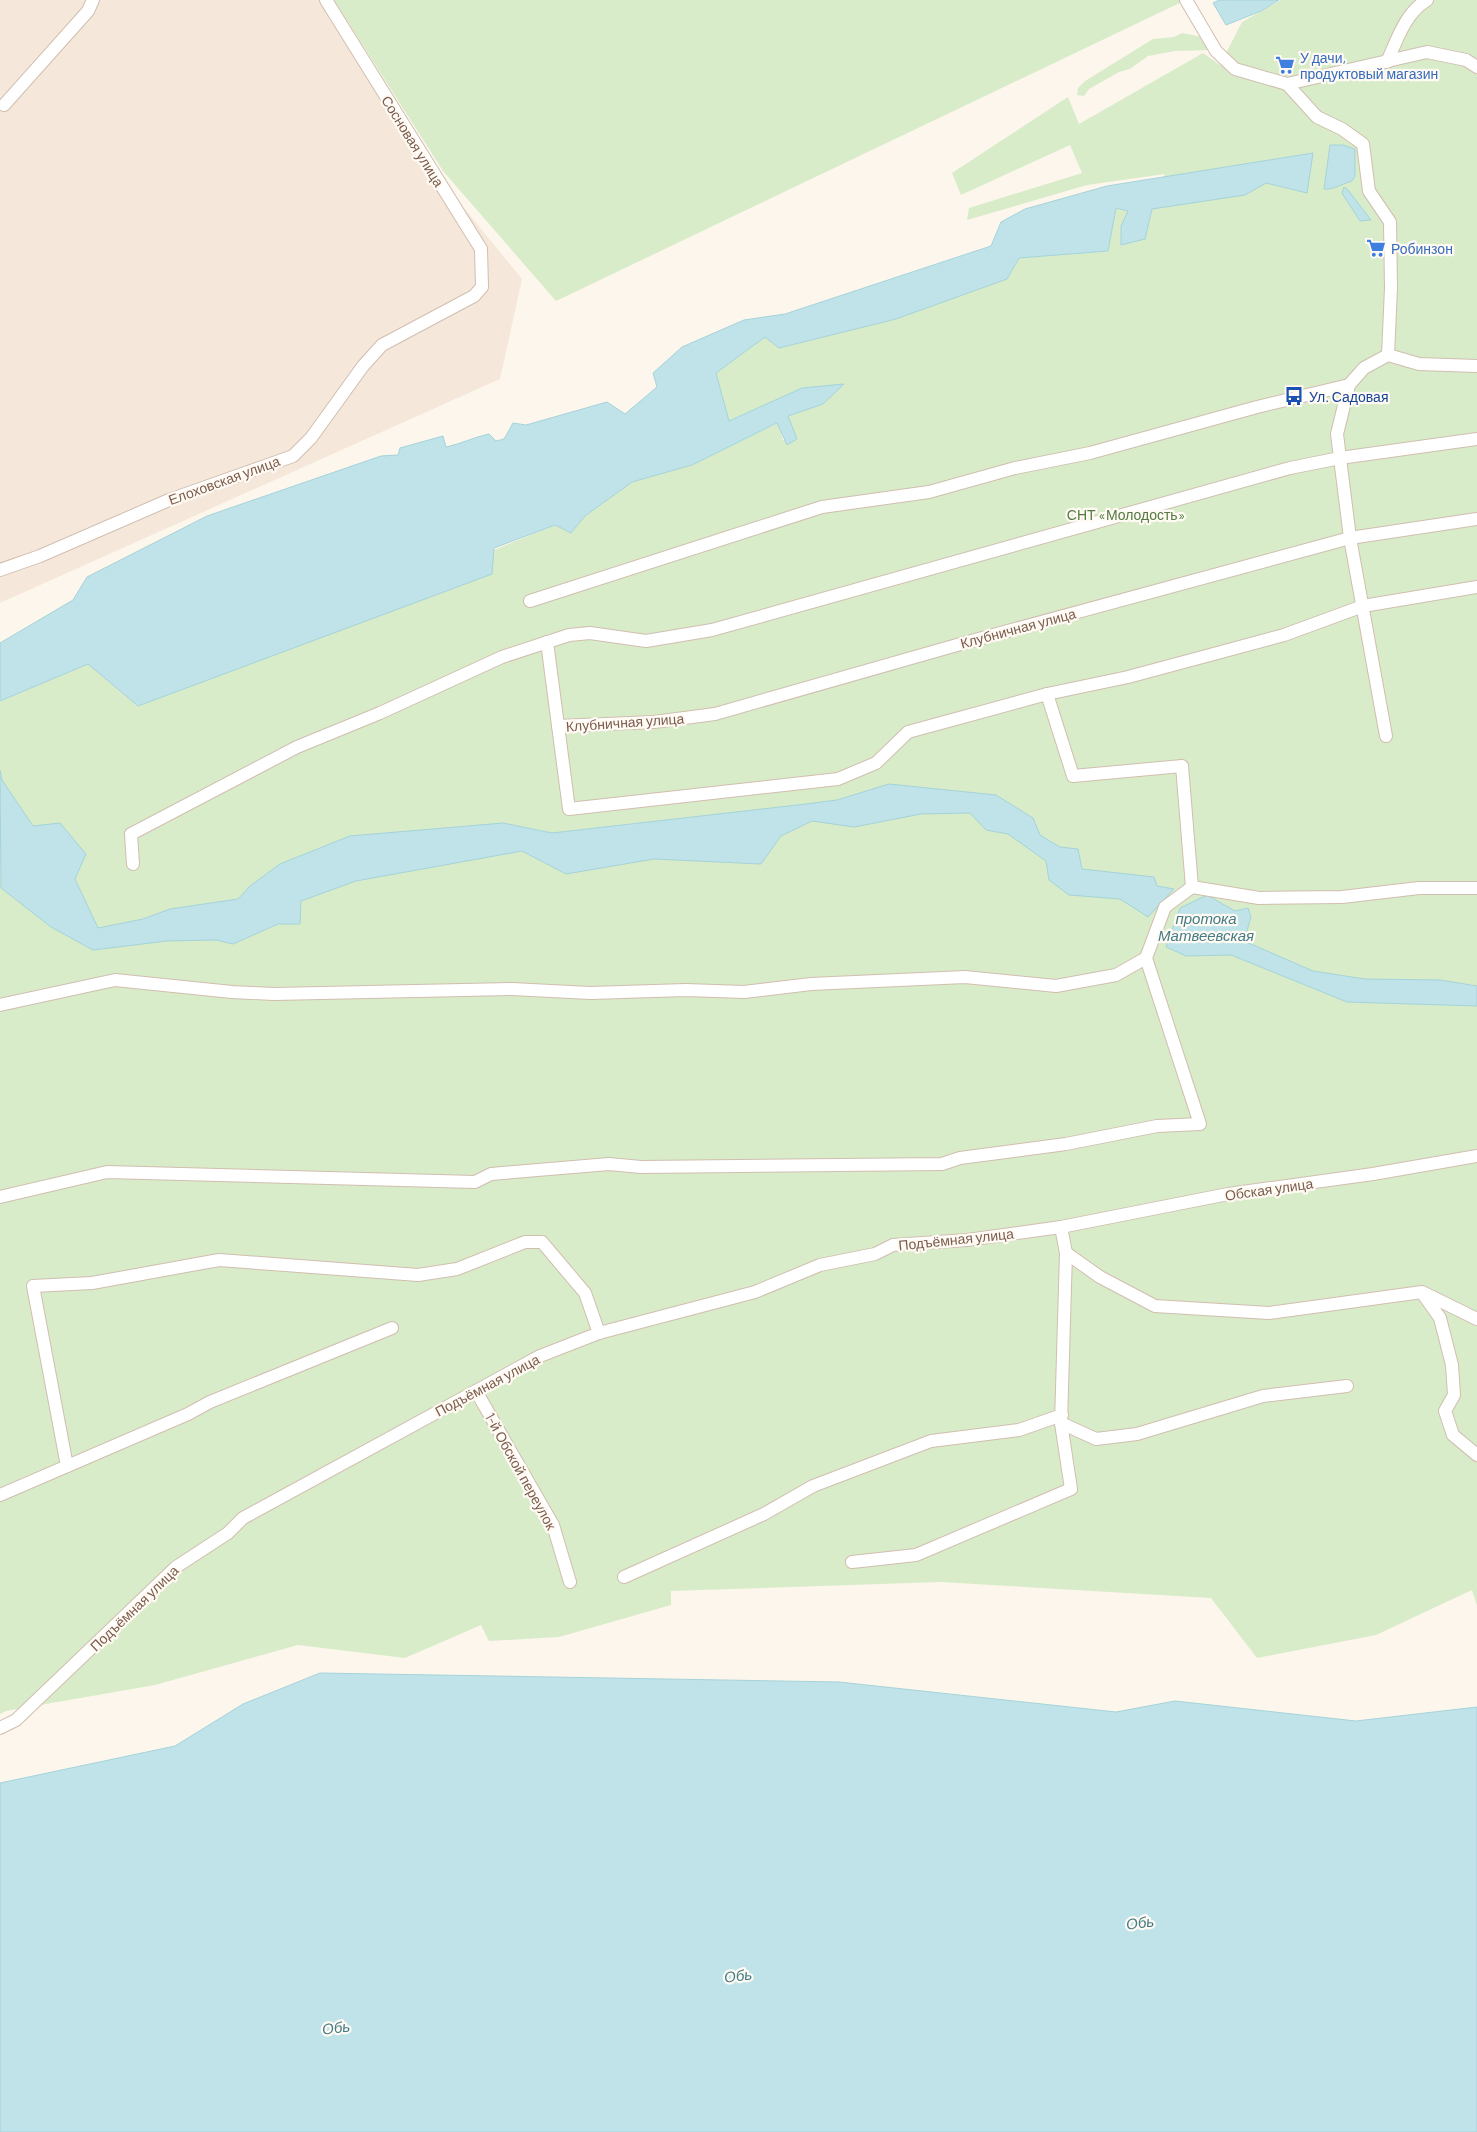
<svg xmlns="http://www.w3.org/2000/svg" width="1477" height="2132" viewBox="0 0 1477 2132" font-family="Barlow,sans-serif">
  <style>
    .residential { fill: #f5e8da }
    .green { fill: #d8ecc9 }
    .water { fill: #bfe3e8; stroke: #a5d3da }
    .lines { fill: none; stroke-linecap: round; stroke-linejoin: round }
    .minor-casing { stroke: #d1beb0; stroke-width: 14 }
    .minor { stroke: #fff; stroke-width: 12 }
    .labels { text-anchor: middle; dominant-baseline: central; stroke-width: 4.5; stroke-linejoin: round; paint-order: stroke }
    .shop-label { font-size: 14px; fill: #366cbe; stroke: #fffaf3; text-anchor: start }
    .street-label { font-size: 14px; fill: #7a5c4d; stroke: #fffaf3 }
    .transit-label { font-size: 14px; fill: #164399; stroke: #fffaf3; text-anchor: start }
    .park-label { font-size: 14px; fill: #537a41; stroke: #fffaf3 }
    .water-label { font-size: 15px; font-style: italic; fill: #437c86; stroke: #fffaf3 }
  </style>
  <rect width="100%" height="100%" fill="#fdf6ec"/>
  <polygon class="residential" points="0,0 329,0 437,175 522,279 500,379 0,603"/>
  <g class="green">
    <polygon points="334,0 1186,0 556,301 443,171"/>
    <polygon points="1281,0 1477,0 1477,1606 1472,1590 1376,1635 1257,1658 1211,1598 940,1582 671,1591 671,1605 559,1637 489,1641 481,1625 405,1658 298,1645 155,1685 6,1711 0,1714 0,701 88,664 125,695 153,690 555,525 571,533 585,516 632,482 692,465 778,423 783,440 797,439 787,416 834,385 802,388 729,421 716,373 765,337 779,348 896,319 1007,279 1019,258 1108,251 1116,208 1128,211 1145,238 1157,191 1165,174 1087,185 967,220 969,208 1082,173 1070,145 961,195 952,173 1068,97 1079,124 1203,53 1220,65 1242,22"/>
    <polygon points="1182,33 1202,37 1210,50 1175,51 1148,56 1130,69 1119,72 1089,89 1084,96 1077,95 1078,88 1085,81 1153,39 1174,37"/>
  </g>
  <g class="water">
    <polygon points="1219,0 1279,0 1261,11 1226,25 1213,3"/>
    <path d="M1330,145h13l12,4v27l-3,5c-11,3 -18,9 -28,8z"/>
    <path d="M1313,153l-6,40 -41,-10 -21,12 -93,14 -7,30 -24,6v-19l7,-15 -12,-3 -8,43 -89,7 -12,21 -111,40 -117,29 -14,-11 -49,36 13,48 73,-33 42,-4 -21,20 -35,12 9,23 -10,6 -10,-22 -85,42 -60,17 -47,34 -14,17 -16,-8 -61,23 -2,26 -354,132 -50,-42 -88,37v-58l73,-43 14,-23 120,-61 174,-60 17,-1 2,-7 43,-12 3,11c15,-3 28,-10 43,-13l7,7 8,-2 9,-16 13,2 81,-23 18,12 32,-27 -4,-14 29,-26 62,-27 41,-6 206,-68 10,-24 24,-13 82,-23z"/>
    <polygon points="1344,187 1348,190 1371,220 1360,221 1342,193"/>
    <polygon points="0,770 2,780 33,826 60,823 86,854 75,879 98,928 143,919 170,909 238,899 250,886 280,864 350,836 503,823 552,833 806,804 837,800 889,784 996,795 1033,818 1040,835 1060,847 1078,849 1082,869 1154,877 1157,886 1174,889 1148,917 1120,899 1069,895 1049,880 1046,861 1008,834 986,830 970,813 921,814 854,827 812,821 781,836 761,864 654,859 566,874 522,851 356,881 301,901 300,924 278,924 233,944 216,940 167,941 93,950 51,927 1,888"/>
    <polygon points="1207,895 1235,911 1248,908 1251,917 1244,941 1313,971 1365,979 1440,980 1477,986 1477,1006 1347,1002 1231,955 1186,956 1166,947 1180,908"/>
    <polygon points="320,1673 839,1682 1116,1712 1175,1701 1356,1721 1477,1707 1477,2132 0,2132 0,1783 175,1746 243,1704"/>
  </g>
  <g class="lines">
    <g class="minor-casing">
      <g id="minor">
        <polyline points="1186,0 1216,51 1235,69 1287,84 1427,52 1466,60 1477,67"/>
        <path d="M1387,62c10,-22 18,-49 40,-62"/>
        <polyline points="1287,84 1317,117 1342,129 1363,144 1369,191 1390,222 1391,288 1388,355"/>
        <polyline points="4,105 88,11 93,0"/>
        <polyline points="1388,355 1419,364 1477,366"/>
        <polyline points="0,570 40,556 169,500 293,456 311,438 363,366 382,345 474,296 482,287 481,249 326,0"/>
        <polyline points="530,601 822,507 929,492 1015,468 1090,453 1257,407 1349,385"/>
        <polyline points="547,642 569,809 838,779 876,763 908,732 1047,694 1128,677 1210,655 1284,635 1363,606 1477,587"/>
        <polyline points="1047,694 1073,776 1182,766 1192,887"/>
        <polyline points="558,726 654,722 715,714 964,643 1350,538 1477,519"/>
        <polyline points="1386,736 1350,538 1337,434 1349,385 1364,368 1388,355"/>
        <polyline points="133,864 131,834 297,747 380,713 502,657 569,635 590,633 646,641 712,630 1290,468 1340,458 1477,439"/>
        <polyline points="0,1005 115,980 232,992 274,994 512,989 590,993 686,990 744,992 811,984 965,977 1056,986 1116,975 1146,958"/>
        <polyline points="0,1197 107,1172 475,1182 491,1174 609,1164 641,1167 942,1164 960,1158 1066,1144 1157,1126 1200,1124 1146,958 1165,907 1192,887 1259,898 1342,897 1419,888 1477,888"/>
        <polyline points="1066,1253 1100,1277 1155,1306 1269,1313 1422,1292 1477,1319"/>
        <polyline points="1423,1294 1440,1318 1452,1365 1454,1395 1445,1411 1453,1435 1477,1455"/>
        <polyline points="476,1391 553,1525 570,1582"/>
        <polyline points="1061,1423 1096,1439 1137,1434 1263,1396 1347,1386"/>
        <polyline points="67,1466 33,1286 92,1283 219,1260 418,1275 457,1269 525,1242 542,1242 585,1293 599,1333"/>
        <polyline points="0,1495 188,1414 210,1402 392,1328"/>
        <polyline points="852,1562 916,1555 1071,1489 1061,1423 1066,1253 1061,1227"/>
        <polyline points="624,1577 764,1514 813,1486 931,1441 1019,1430 1062,1415"/>
        <polyline points="0,1728 16,1720 176,1567 228,1533 243,1518 540,1356 599,1333 755,1292 820,1265 875,1254 893,1245 967,1240 1061,1227 1228,1194 1373,1174 1477,1156"/>
      </g>
    </g>
    <use href="#minor" class="minor"/>
  </g>
  <defs>
    <g id="supermarket-bare" transform="scale(1.5)"><path d="M-6-5.5h2.5l.6 2H6L4.5 2H-2.5L-4.4-4H-6ZM-1.5 3.2a1.3 1.3 0 1 0 .1 0ZM3 3.2a1.3 1.3 0 1 0 .1 0Z" fill="#3f7fe0" stroke="#fffaf3" stroke-width="2.5" paint-order="stroke"/></g>
    <g id="bus-bare" transform="scale(1.5)"><path d="M-5-6H5V4H4V6H2V4H-2V6H-4V4H-5ZM-3.5-4V0h7V-4ZM-3.5 1.2v1.5H-2V1.2ZM2 1.2v1.5H3.5V1.2Z" fill="#1a4fb4" stroke="#fffaf3" stroke-width="2.5" paint-order="stroke"/></g>
  </defs>
  <g fill-rule="evenodd">
    <use href="#supermarket-bare" x="1285" y="65"/>
    <use href="#supermarket-bare" x="1376" y="248"/>
    <use href="#bus-bare" x="1294" y="396"/>
  </g>
  <g class="labels">
    <g class="shop-label">
      <text x="1300" y="57">У дачи,<tspan x="1300" dy="16">продуктовый магазин</tspan></text>
      <text x="1391" y="248">Робинзон</text>
    </g>
    <g class="street-label">
      <text transform="translate(413 141) rotate(58)">Сосновая улица</text>
      <text transform="translate(224 480) rotate(-20)">Елоховская улица</text>
      <text transform="translate(1018 628) rotate(-15)">Клубничная улица</text>
      <text transform="translate(625 722) rotate(-4)">Клубничная улица</text>
      <text transform="translate(1269 1189) rotate(-8)">Обская улица</text>
      <text transform="translate(956 1239) rotate(-6)">Подъёмная улица</text>
      <text transform="translate(487 1385) rotate(-28)">Подъёмная улица</text>
      <text transform="translate(521 1471) rotate(61)">1-й Обской переулок</text>
      <text transform="translate(134 1608) rotate(-44)">Подъёмная улица</text>
    </g>
    <g class="transit-label">
      <text x="1309" y="396">Ул. Садовая</text>
    </g>
    <g class="park-label">
      <text x="1126" y="514">СНТ «Молодость»</text>
    </g>
    <g class="water-label">
      <text x="1206" y="918">протока<tspan x="1206" dy="17">Матвеевская</tspan></text>
      <text transform="translate(1140 1922) rotate(-7)">Обь</text>
      <text transform="translate(738 1975) rotate(-7)">Обь</text>
      <text transform="translate(336 2027) rotate(-7)">Обь</text>
    </g>
  </g>
</svg>
